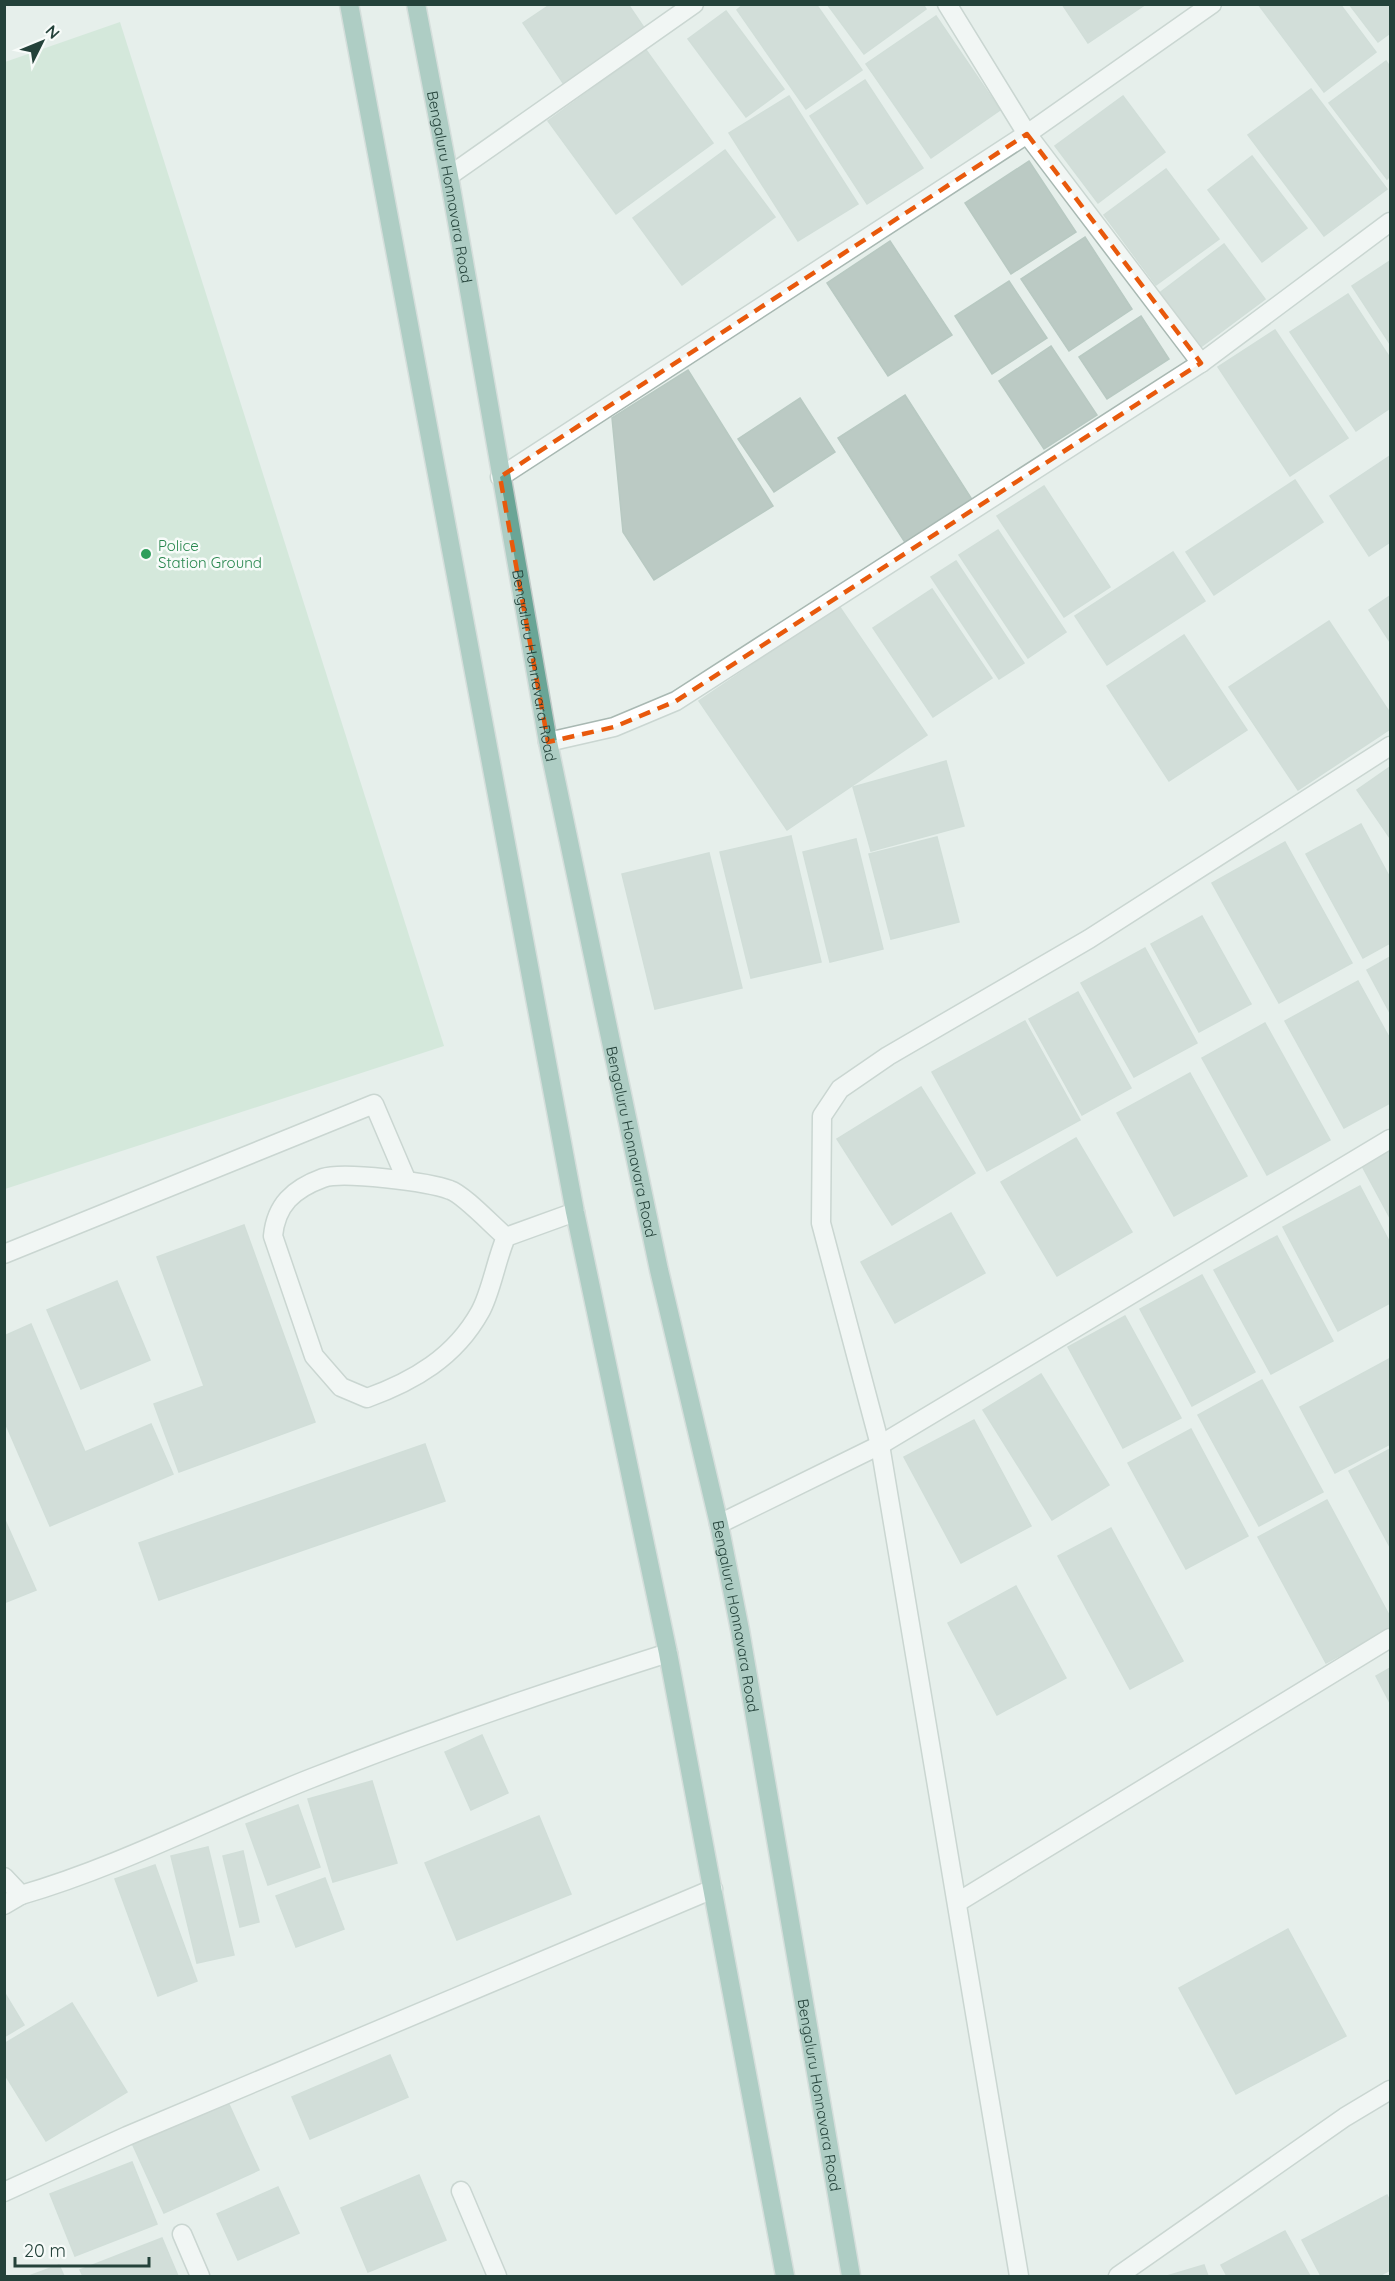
<svg xmlns="http://www.w3.org/2000/svg" width="1395" height="2281" viewBox="0 0 1395 2281" font-family="Quicksand,sans-serif">
  <style>
    .green { fill: #bfe0c8 }
    .building { fill: #bbcac4; stroke: #b8c9c2; stroke-width: 1.5 }
    .lines { fill: none; stroke-linecap: round; stroke-linejoin: round }
    .lane-casing { stroke: #a8b8b2; stroke-width: 21 }
    .street-casing { stroke: #a8b8b2; stroke-width: 21 }
    .primary-casing { stroke: #c2cac8; stroke-width: 21 }
    .lane { stroke: #fff; stroke-width: 18 }
    .street { stroke: #fff; stroke-width: 18 }
    .primary { stroke: #6aa596; stroke-width: 18 }
    .marked { fill: none; stroke: #e8590c; stroke-width: 4.5; stroke-dasharray: 12 8; stroke-linejoin: round }
    .leisure-dot { fill: #2e9e5b; stroke: #f7fbf9; stroke-width: 2 }
    .labels { text-anchor: middle; dominant-baseline: central; stroke-width: 5; stroke-linejoin: round; paint-order: stroke }
    .street-label { font-size: 15px; fill: #24423a; stroke: #f7fbf9 }
    .leisure-label { font-size: 15px; fill: #27864d; stroke: #f7fbf9; text-anchor: start }
  </style>
  <rect width="100%" height="100%" fill="#e6efeb"/>
  <polygon class="green" points="120,22 444,1046 5,1189 5,62"/>
  <g class="building">
    <polygon points="551,4 628,4 647,32 565,86 523,23"/>
    <polygon points="744,4 816,4 862,70 806,109 737,10"/>
    <polygon points="827,4 923,4 926,9 864,54"/>
    <polygon points="1062,4 1146,4 1088,43"/>
    <polygon points="1258,4 1340,4 1376,52 1324,92"/>
    <polygon points="1349,4 1390,4 1390,33 1378,42"/>
    <polygon points="726,11 784,89 746,117 688,39"/>
    <polygon points="936,16 1000,110 931,158 866,64"/>
    <polygon points="646,50 713,143 616,214 548,121"/>
    <polygon points="1386,61 1390,67 1390,176 1387,179 1329,103"/>
    <polygon points="865,80 923,168 867,204 810,116"/>
    <polygon points="1311,89 1387,189 1324,236 1248,135"/>
    <polygon points="789,96 858,204 798,241 729,133"/>
    <polygon points="1123,96 1165,152 1098,203 1055,146"/>
    <polygon points="725,150 775,217 682,285 633,218"/>
    <polygon points="1252,156 1307,228 1262,262 1208,190"/>
    <polygon points="1029,161 1076,232 1011,274 965,203"/>
    <polygon points="1166,169 1219,239 1156,285 1104,215"/>
    <polygon points="1085,237 1132,309 1069,351 1021,279"/>
    <polygon points="890,241 952,335 888,376 827,283"/>
    <polygon points="1224,244 1265,299 1198,349 1157,295"/>
    <polygon points="1390,261 1390,344 1352,286"/>
    <polygon points="1009,281 1047,338 992,374 955,316"/>
    <polygon points="1348,294 1390,358 1390,408 1356,431 1290,332"/>
    <polygon points="1141,316 1169,359 1107,399 1079,357"/>
    <polygon points="1275,330 1348,438 1290,476 1218,367"/>
    <polygon points="1051,346 1097,415 1044,449 999,381"/>
    <polygon points="688,370 773,506 654,580 623,532 612,418"/>
    <polygon points="905,395 973,501 906,544 838,438"/>
    <polygon points="800,398 835,452 774,492 738,439"/>
    <polygon points="1390,456 1390,542 1369,556 1330,496"/>
    <polygon points="1295,480 1323,522 1214,595 1186,552"/>
    <polygon points="1044,486 1110,587 1064,617 997,516"/>
    <polygon points="998,530 1066,632 1028,658 959,555"/>
    <polygon points="1173,552 1205,601 1107,665 1075,616"/>
    <polygon points="956,561 1024,663 999,679 931,577"/>
    <polygon points="932,589 992,678 933,717 873,628"/>
    <polygon points="1390,596 1390,642 1369,610"/>
    <polygon points="839,606 927,735 787,830 699,701"/>
    <polygon points="1329,621 1390,713 1390,729 1298,790 1229,687"/>
    <polygon points="1184,635 1247,730 1169,781 1107,686"/>
    <polygon points="946,761 964,826 871,851 853,787"/>
    <polygon points="1390,767 1390,838 1357,790"/>
    <polygon points="1361,824 1390,878 1390,943 1363,958 1306,854"/>
    <polygon points="791,836 821,962 751,978 720,852"/>
    <polygon points="937,837 959,922 891,939 869,854"/>
    <polygon points="856,839 883,949 830,962 803,852"/>
    <polygon points="1285,842 1352,963 1279,1003 1212,883"/>
    <polygon points="709,853 742,988 655,1009 622,874"/>
    <polygon points="1202,916 1251,1004 1199,1032 1151,944"/>
    <polygon points="1145,948 1197,1043 1134,1077 1081,983"/>
    <polygon points="1390,957 1390,1013 1367,970"/>
    <polygon points="1358,981 1390,1039 1390,1103 1344,1128 1285,1021"/>
    <polygon points="1078,992 1131,1088 1082,1115 1029,1019"/>
    <polygon points="1025,1021 1080,1120 987,1171 932,1072"/>
    <polygon points="1265,1023 1330,1140 1267,1175 1202,1058"/>
    <polygon points="1190,1073 1247,1176 1174,1216 1117,1113"/>
    <polygon points="921,1087 975,1173 892,1225 837,1139"/>
    <polygon points="1076,1138 1132,1232 1057,1276 1001,1182"/>
    <polygon points="1390,1148 1390,1218 1361,1164"/>
    <polygon points="1360,1186 1390,1243 1390,1303 1338,1331 1283,1227"/>
    <polygon points="951,1213 985,1273 895,1323 861,1262"/>
    <polygon points="244,1225 315,1422 179,1472 154,1404 204,1386 157,1257"/>
    <polygon points="1277,1236 1333,1341 1271,1374 1214,1270"/>
    <polygon points="1202,1275 1255,1372 1192,1406 1140,1309"/>
    <polygon points="117,1281 150,1360 81,1389 47,1310"/>
    <polygon points="1125,1316 1181,1418 1123,1448 1068,1347"/>
    <polygon points="31,1324 85,1452 151,1424 173,1474 50,1526 4,1420 4,1336"/>
    <polygon points="1389,1359 1390,1444 1335,1473 1300,1407"/>
    <polygon points="1041,1374 1109,1485 1052,1520 983,1410"/>
    <polygon points="1262,1380 1323,1492 1259,1526 1198,1415"/>
    <polygon points="974,1420 1031,1526 961,1563 904,1457"/>
    <polygon points="1191,1429 1248,1536 1186,1569 1128,1463"/>
    <polygon points="425,1444 445,1501 159,1600 139,1543"/>
    <polygon points="1390,1449 1390,1547 1349,1471"/>
    <polygon points="1327,1500 1390,1617 1390,1628 1326,1663 1258,1537"/>
    <polygon points="4,1518 36,1590 4,1603"/>
    <polygon points="1111,1528 1183,1661 1130,1689 1058,1556"/>
    <polygon points="1016,1586 1066,1678 997,1715 948,1623"/>
    <polygon points="1390,1668 1390,1703 1376,1676"/>
    <polygon points="482,1735 508,1793 471,1810 445,1752"/>
    <polygon points="372,1781 397,1863 333,1882 308,1799"/>
    <polygon points="298,1805 320,1867 268,1885 246,1824"/>
    <polygon points="539,1816 571,1894 457,1940 425,1863"/>
    <polygon points="208,1847 234,1955 197,1963 171,1856"/>
    <polygon points="243,1851 259,1922 240,1927 223,1856"/>
    <polygon points="155,1865 197,1981 158,1996 115,1879"/>
    <polygon points="325,1878 344,1929 296,1947 276,1896"/>
    <polygon points="1288,1929 1346,2036 1236,2094 1179,1988"/>
    <polygon points="4,1992 24,2025 4,2037"/>
    <polygon points="72,2003 127,2092 46,2141 4,2073 4,2044"/>
    <polygon points="390,2055 408,2097 310,2139 292,2097"/>
    <polygon points="227,2100 259,2170 164,2213 132,2143"/>
    <polygon points="132,2162 157,2224 75,2256 50,2194"/>
    <polygon points="419,2175 446,2240 368,2272 341,2208"/>
    <polygon points="278,2187 299,2233 238,2260 217,2214"/>
    <polygon points="1387,2195 1390,2202 1390,2270 1379,2276 1321,2276 1302,2240"/>
    <polygon points="1285,2231 1310,2276 1227,2276 1221,2265"/>
    <polygon points="162,2238 178,2276 83,2276 80,2270"/>
    <polygon points="59,2265 64,2276 29,2276"/>
    <polygon points="1204,2265 1208,2276 1167,2276"/>
  </g>
  <g class="lines">
    <g class="lane-casing">
      <path id="lane" d="M506,1237c-12,-10 -43,-43 -56,-47 -21,-8 -107,-19 -127,-12 -30,11 -47,27 -50,58l41,120 27,31 26,11c47,-17 88,-41 113,-86 11,-19 16,-52 26,-75l69,-25"/>
    </g>
    <g class="street-casing">
      <g id="street">
        <polyline points="947,4 1027,134 1201,363"/>
        <polyline points="449,176 694,4"/>
        <polyline points="500,477 1027,134 1212,4"/>
        <polyline points="548,742 614,727 676,701 1201,363 1390,222"/>
        <polyline points="4,1254 374,1104 406,1179"/>
        <polyline points="719,1524 880,1445 1390,1139"/>
        <path d="M4,1877l17,18c100,-29 194,-79 291,-117 117,-46 236,-87 356,-125"/>
        <polyline points="958,1902 1390,1638"/>
        <polyline points="4,1905 21,1895"/>
        <polyline points="461,2191 497,2276"/>
        <polyline points="4,2192 127,2136 713,1889"/>
        <polyline points="182,2234 200,2276"/>
        <polyline points="1019,2276 880,1445 821,1223 822,1116 840,1089 888,1056 1089,939 1390,746"/>
        <polyline points="1118,2276 1345,2117 1390,2090"/>
      </g>
    </g>
    <g class="primary-casing">
      <g id="primary">
        <polyline points="349,4 575,1212 668,1653 785,2276"/>
        <path id="s1" d="M416,4l33,172 99,566 111,528 60,254 21,106 111,646"/>
      </g>
    </g>
    <use href="#lane" class="lane"/>
    <use href="#street" class="street"/>
    <use href="#primary" class="primary"/>
  </g>
  <path d="M0 0H1395V2281H0ZM1027,134l174,229 -525,338 -62,26 -66,15 -48,-265z" fill="#e6efeb" fill-opacity=".55" fill-rule="evenodd"/>
  <path class="marked" d="M1027,134l174,229 -525,338 -62,26 -66,15 -48,-265z"/>
  <circle class="leisure-dot" cx="146" cy="554" r="6"/>
  <g class="labels">
    <g class="street-label">
      <text stroke="none"><textPath href="#s1" startOffset="186">Bengaluru Honnavara Road</textPath></text>
      <text stroke="none"><textPath href="#s1" startOffset="672">Bengaluru Honnavara Road</textPath></text>
      <text stroke="none"><textPath href="#s1" startOffset="1158">Bengaluru Honnavara Road</textPath></text>
      <text stroke="none"><textPath href="#s1" startOffset="1644">Bengaluru Honnavara Road</textPath></text>
      <text stroke="none"><textPath href="#s1" startOffset="2130">Bengaluru Honnavara Road</textPath></text>
    </g>
    <g class="leisure-label">
      <text x="158" y="545">Police<tspan x="158" dy="17">Station Ground</tspan></text>
    </g>
  </g>
  <rect width="1395" height="2281" fill="none" stroke="#24423a" stroke-width="12"/>
  <g transform="translate(42 42) rotate(47)" stroke="#f7fbf9" stroke-width="4.5" paint-order="stroke">
  <path d="M0-4.5L10 22L0 15L-10 22Z" fill="#24423a"/>
  <text y="-9" font-size="16" font-weight="bold" text-anchor="middle" fill="#24423a">N</text>
  </g>
  <path d="M15 2257v9h134v-9" fill="none" stroke="#24423a" stroke-width="3"/>
  <text x="24" y="2257" font-size="18" fill="#24423a" stroke="#f7fbf9" stroke-width="4.5" paint-order="stroke">20 m</text>
</svg>
